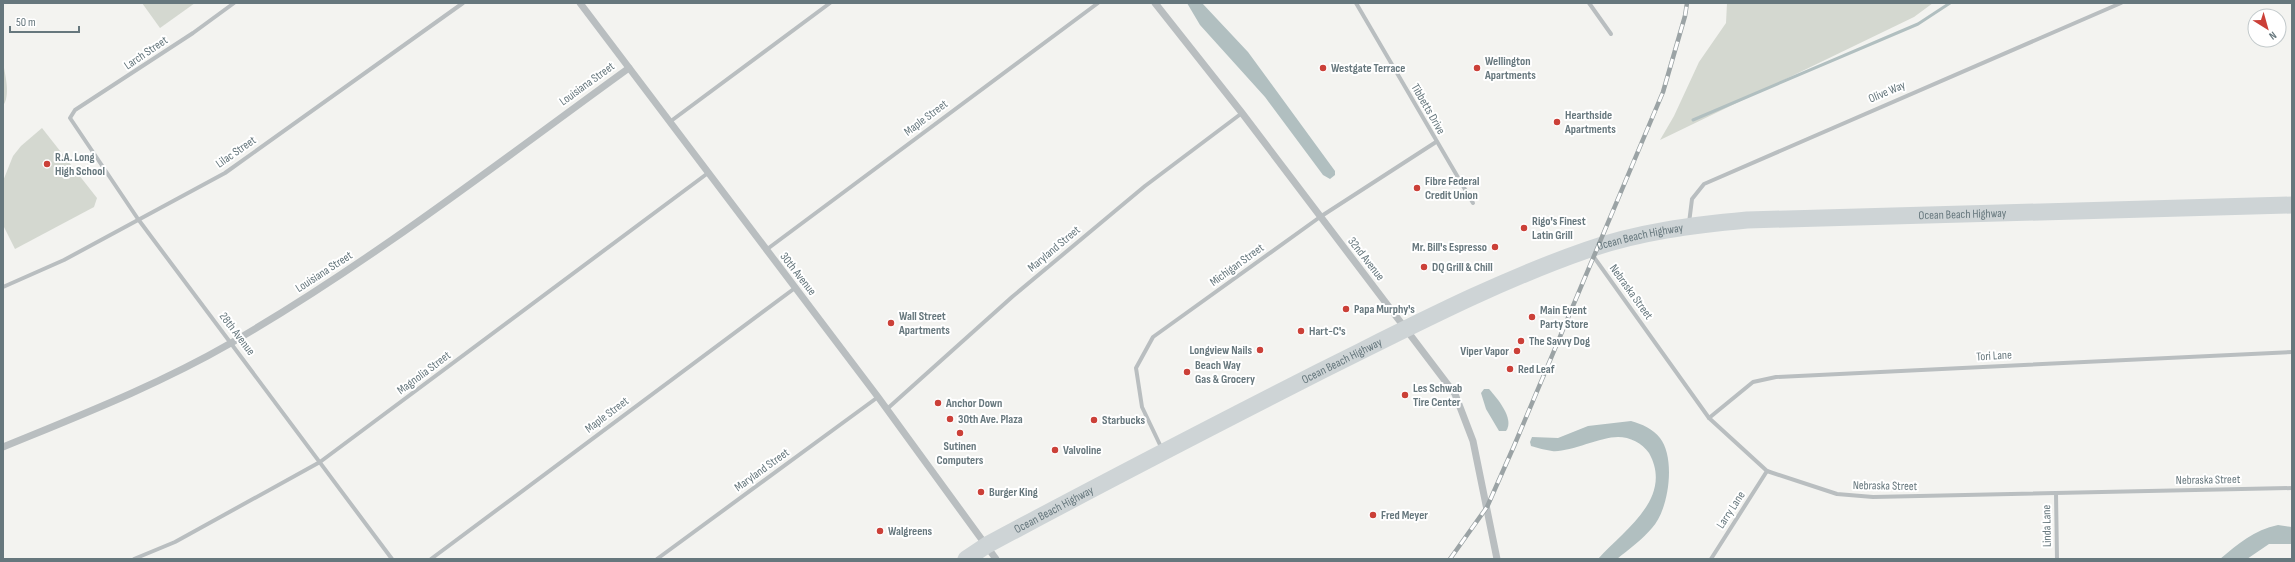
<svg xmlns="http://www.w3.org/2000/svg" width="2295" height="562" viewBox="0 0 2295 562" font-family="'Sofia Sans Condensed',sans-serif">
  <style>
    .green { fill: #d4d8d0 }
    .water { fill: #b1bfc0 }
    .lines { fill: none; stroke-linecap: round; stroke-linejoin: round }
    .stream { stroke: #b1bfc0; stroke-width: 3 }
    .minor { stroke: #b9bec0; stroke-width: 4 }
    .tertiary { stroke: #b9bec0; stroke-width: 7 }
    .primary { stroke: #ced4d6; stroke-width: 17 }
    .rail-casing { stroke: #9ba3a5; stroke-width: 4.5 }
    .rail { stroke: #fff; stroke-width: 3; stroke-dasharray: 9; stroke-linecap: butt }
    .poi-dot { fill: #cb4038; stroke: #fff; stroke-width: 1.5 }
    .labels { text-anchor: middle; dominant-baseline: central; stroke-width: 4; stroke-linejoin: round; paint-order: stroke }
    .street-label { font-size: 12px; fill: #66777d; stroke: #fff }
    .poi-label { font-size: 12px; font-weight: bold; fill: #66777d; stroke: #fff; text-anchor: start }
  </style>
  <rect width="100%" height="100%" fill="#f3f3f0"/>
  <g class="green">
    <polygon points="142,3 195,3 160,28"/>
    <polygon points="1727,3 1933,3 1914,17 1660,140 1674,116 1699,62 1726,23"/>
    <path d="M3,62c2,13 8,33 0,44z"/>
    <polygon points="42,128 97,198 94,207 15,249 3,225 3,181 13,156 21,146"/>
  </g>
  <g class="water">
    <polygon points="1187,3 1202,3 1248,52 1335,171 1335,175 1330,179 1323,175 1265,97 1200,25"/>
    <path d="M1484,389h5c8,9 26,30 17,42h-7l-13,-22 -5,-16z"/>
    <path d="M1631,421c11,3 22,8 29,17 16,20 9,72 -8,90 -10,12 -23,21 -35,31h-19c26,-29 76,-61 51,-106 -7,-10 -19,-16 -31,-16 -18,0 -50,16 -66,14 -7,-1 -14,-3 -21,-5l-1,-4 2,-5 26,1 30,-12z"/>
    <path d="M2278,525l14,2v17h-23l-22,15h-27c18,-15 34,-29 58,-34z"/>
  </g>
  <g class="lines">
    <polyline class="stream" points="1693,120 1918,24 1950,3"/>
    <g class="minor">
      <polyline points="234,3 193,33 75,110 70,118 138,219 392,559"/>
      <polyline points="1356,3 1473,203"/>
      <polyline points="1589,3 1611,34"/>
      <polyline points="671,121 830,3"/>
      <polyline points="1689,223 1692,199 1704,184 2121,3"/>
      <polyline points="766,250 1098,3"/>
      <polyline points="1591,253 1709,418 1767,471 1837,494 1873,497 2292,488"/>
      <polyline points="3,287 64,260 225,173 463,3"/>
      <polyline points="887,409 1012,297 1145,186 1242,113"/>
      <polyline points="1709,418 1753,382 1776,377 2292,352"/>
      <polyline points="1162,449 1142,407 1136,368 1153,337 1320,217 1436,142"/>
      <polyline points="2056,493 2057,559"/>
      <polyline points="134,559 175,542 320,462 708,173"/>
      <polyline points="431,559 795,288"/>
      <polyline points="657,559 878,397"/>
      <polyline points="1711,559 1767,471"/>
    </g>
    <g class="tertiary">
      <polyline points="580,3 878,397 996,559"/>
      <polyline points="1155,3 1242,113 1455,394 1473,441 1497,559"/>
      <path d="M3,447c78,-32 155,-62 228,-104 140,-81 268,-181 398,-275"/>
    </g>
    <path class="primary" id="s1" d="M966,559l21,-14c110,-59 222,-117 334,-174 87,-43 174,-89 266,-121 51,-18 106,-25 160,-30l545,-15"/>
    <g class="rail-casing">
      <polyline id="rail" points="1450,559 1487,507 1514,446 1663,92 1685,16 1687,3"/>
    </g>
    <use href="#rail" class="rail"/>
  </g>
  <g class="poi-dot">
    <circle cx="1323" cy="68" r="4"/>
    <circle cx="1477" cy="68" r="4"/>
    <circle cx="1557" cy="122" r="4"/>
    <circle cx="47" cy="164" r="4"/>
    <circle cx="1417" cy="188" r="4"/>
    <circle cx="1524" cy="228" r="4"/>
    <circle cx="1495" cy="247" r="4"/>
    <circle cx="1424" cy="267" r="4"/>
    <circle cx="1346" cy="309" r="4"/>
    <circle cx="1532" cy="317" r="4"/>
    <circle cx="891" cy="323" r="4"/>
    <circle cx="1301" cy="331" r="4"/>
    <circle cx="1521" cy="341" r="4"/>
    <circle cx="1260" cy="350" r="4"/>
    <circle cx="1517" cy="351" r="4"/>
    <circle cx="1510" cy="369" r="4"/>
    <circle cx="1187" cy="372" r="4"/>
    <circle cx="1405" cy="395" r="4"/>
    <circle cx="938" cy="403" r="4"/>
    <circle cx="950" cy="419" r="4"/>
    <circle cx="1094" cy="420" r="4"/>
    <circle cx="960" cy="433" r="4"/>
    <circle cx="1055" cy="450" r="4"/>
    <circle cx="981" cy="492" r="4"/>
    <circle cx="1373" cy="515" r="4"/>
    <circle cx="880" cy="531" r="4"/>
  </g>
  <g class="labels">
    <g class="street-label">
      <text transform="translate(146 53) rotate(-34)">Larch Street</text>
      <text transform="translate(587 84) rotate(-36)">Louisiana Street</text>
      <text transform="translate(1887 92) rotate(-23)">Olive Way</text>
      <text transform="translate(1428 109) rotate(60)">Tibbetts Drive</text>
      <text transform="translate(926 118) rotate(-37)">Maple Street</text>
      <text transform="translate(236 152) rotate(-35)">Lilac Street</text>
      <text stroke="none"><textPath href="#s1" startOffset="1073">Ocean Beach Highway</textPath></text>
      <text stroke="none"><textPath href="#s1" startOffset="749">Ocean Beach Highway</textPath></text>
      <text transform="translate(1054 249) rotate(-40)">Maryland Street</text>
      <text transform="translate(1366 259) rotate(52)">32nd Avenue</text>
      <text transform="translate(1237 265) rotate(-36)">Michigan Street</text>
      <text transform="translate(324 272) rotate(-33)">Louisiana Street</text>
      <text transform="translate(798 274) rotate(52)">30th Avenue</text>
      <text transform="translate(1631 292) rotate(54)">Nebraska Street</text>
      <text transform="translate(237 334) rotate(53)">28th Avenue</text>
      <text transform="translate(1994 356) rotate(-3)">Tori Lane</text>
      <text stroke="none"><textPath href="#s1" startOffset="425">Ocean Beach Highway</textPath></text>
      <text transform="translate(424 373) rotate(-37)">Magnolia Street</text>
      <text transform="translate(607 415) rotate(-37)">Maple Street</text>
      <text transform="translate(762 470) rotate(-36)">Maryland Street</text>
      <text transform="translate(2208 480) rotate(-1)">Nebraska Street</text>
      <text transform="translate(1885 486) rotate(1)">Nebraska Street</text>
      <text stroke="none"><textPath href="#s1" startOffset="101">Ocean Beach Highway</textPath></text>
      <text transform="translate(1731 510) rotate(-57)">Larry Lane</text>
      <text transform="translate(2047 526) rotate(-91)">Linda Lane</text>
    </g>
    <g class="poi-label">
      <text x="1485" y="61">Wellington<tspan x="1485" dy="14">Apartments</tspan></text>
      <text x="1331" y="68">Westgate Terrace</text>
      <text x="1565" y="115">Hearthside<tspan x="1565" dy="14">Apartments</tspan></text>
      <text x="55" y="157">R.A. Long<tspan x="55" dy="14">High School</tspan></text>
      <text x="1425" y="181">Fibre Federal<tspan x="1425" dy="14">Credit Union</tspan></text>
      <text x="1532" y="221">Rigo's Finest<tspan x="1532" dy="14">Latin Grill</tspan></text>
      <text x="1487" y="247" text-anchor="end">Mr. Bill's Espresso</text>
      <text x="1432" y="267">DQ Grill &amp; Chill</text>
      <text x="1354" y="309">Papa Murphy's</text>
      <text x="1540" y="310">Main Event<tspan x="1540" dy="14">Party Store</tspan></text>
      <text x="899" y="316">Wall Street<tspan x="899" dy="14">Apartments</tspan></text>
      <text x="1309" y="331">Hart-C's</text>
      <text x="1529" y="341">The Savvy Dog</text>
      <text x="1252" y="350" text-anchor="end">Longview Nails</text>
      <text x="1509" y="351" text-anchor="end">Viper Vapor</text>
      <text x="1195" y="365">Beach Way<tspan x="1195" dy="14">Gas &amp; Grocery</tspan></text>
      <text x="1518" y="369">Red Leaf</text>
      <text x="1413" y="388">Les Schwab<tspan x="1413" dy="14">Tire Center</tspan></text>
      <text x="946" y="403">Anchor Down</text>
      <text x="958" y="419">30th Ave. Plaza</text>
      <text x="1102" y="420">Starbucks</text>
      <text x="960" y="446" text-anchor="middle">Sutinen<tspan x="960" dy="14">Computers</tspan></text>
      <text x="1063" y="450">Valvoline</text>
      <text x="989" y="492">Burger King</text>
      <text x="1381" y="515">Fred Meyer</text>
      <text x="888" y="531">Walgreens</text>
    </g>
  </g>
  <rect width="2295" height="562" fill="none" stroke="#66777d" stroke-width="8"/>
  <g transform="translate(2267 28) rotate(143)"><circle r="19" fill="#ffffff" stroke="#c2c9cb"/>
  <path d="M0-3L7 15L0 10L-7 15Z" fill="#cb4038"/>
  <text y="-6" font-size="11" font-weight="bold" text-anchor="middle" fill="#66777d">N</text>
  </g>
  <path d="M10 26v6h69v-6" fill="none" stroke="#66777d" stroke-width="2"/>
  <text x="16" y="26" font-size="12" fill="#66777d" stroke="#ffffff" stroke-width="3" paint-order="stroke">50 m</text>
</svg>
